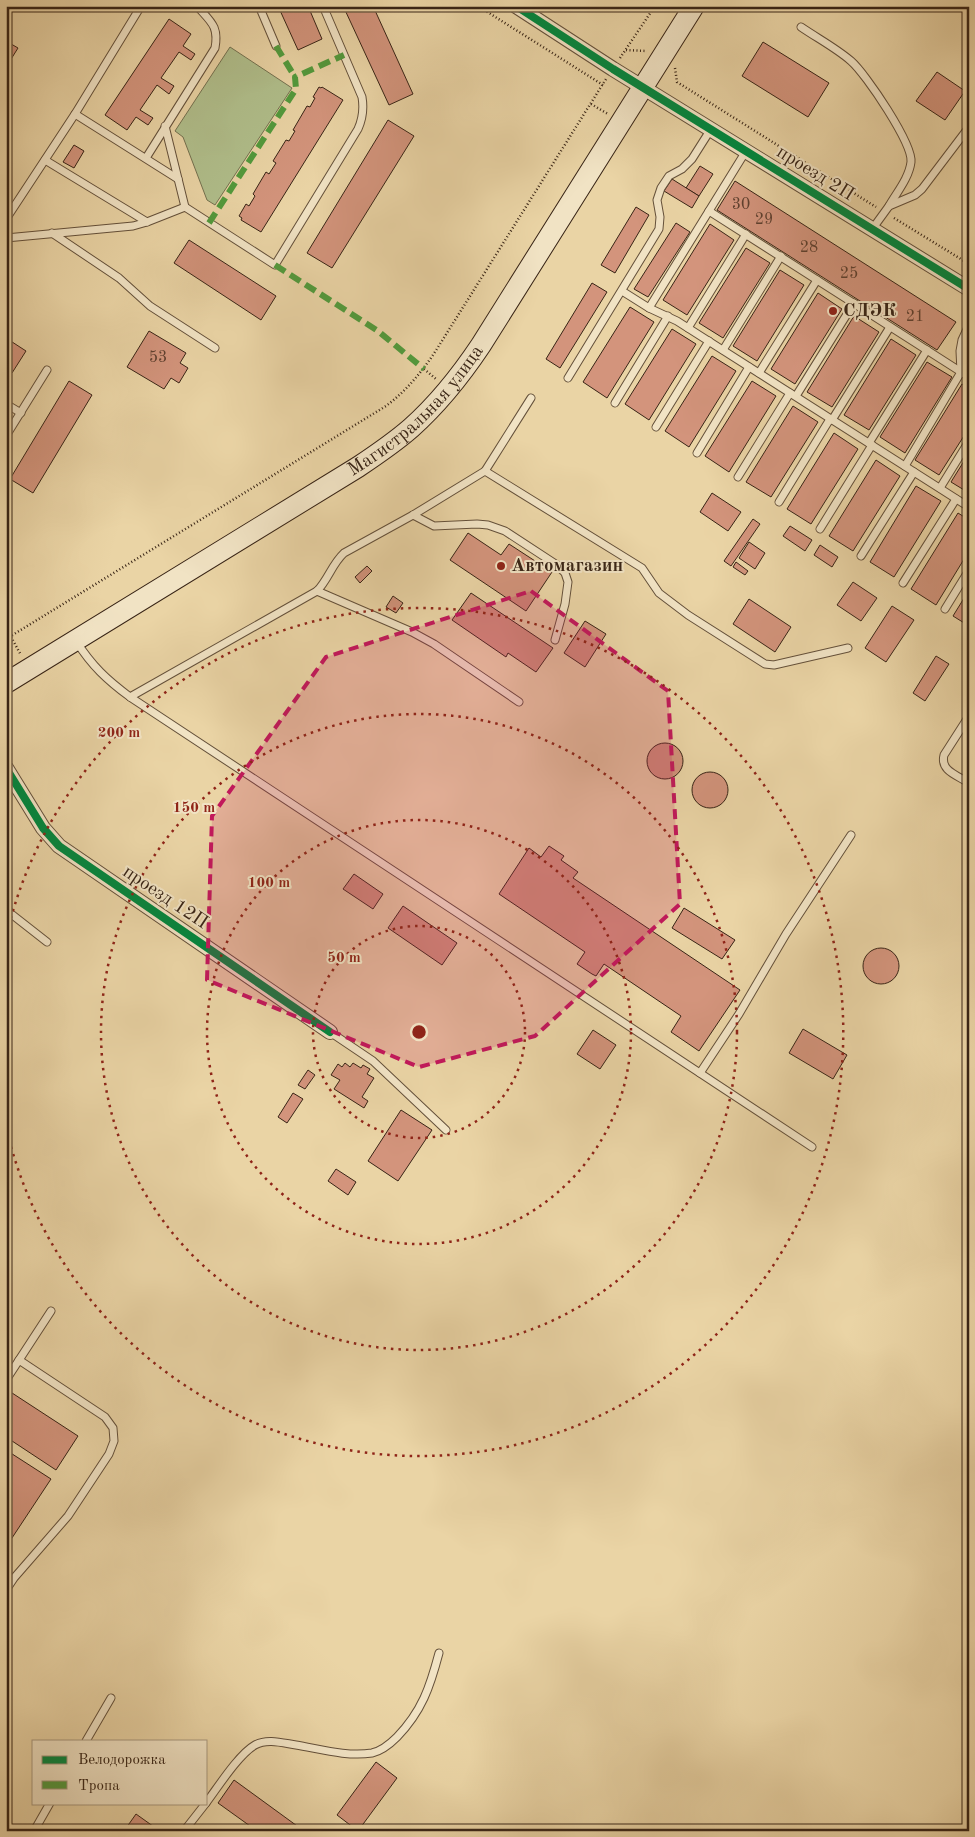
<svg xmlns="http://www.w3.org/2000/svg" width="975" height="1837" viewBox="0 0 975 1837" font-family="'Old Standard TT',serif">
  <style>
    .green { fill: #b0be8b; stroke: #747150 }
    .building { fill: #d3947c; stroke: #382416 }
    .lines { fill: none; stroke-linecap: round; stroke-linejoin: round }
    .service-casing { stroke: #64503a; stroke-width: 9 }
    .minor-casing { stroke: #64503a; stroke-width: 16 }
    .secondary-casing { stroke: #382416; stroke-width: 22 }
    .path { stroke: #382416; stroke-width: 2.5; stroke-dasharray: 1 2.5; stroke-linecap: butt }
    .service { stroke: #f1e3c4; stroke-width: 7 }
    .minor { stroke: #f1e3c4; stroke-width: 14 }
    .secondary { stroke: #f1e3c4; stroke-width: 20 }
    .quiet { stroke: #529b3d; stroke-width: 6; stroke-dasharray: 12 6; stroke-linecap: butt }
    .cycleway-casing { stroke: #f1e3c4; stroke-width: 11 }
    .cycleway { stroke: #00873e; stroke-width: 8 }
    .marked { fill: #c2185b; fill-opacity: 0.2; stroke: #c2185b; stroke-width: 4; stroke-dasharray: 10 6; stroke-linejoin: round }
    .ring { fill: none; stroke: #8f2418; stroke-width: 2.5; stroke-dasharray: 2.5 5 }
    .poi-dot { fill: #8f2418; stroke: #f1e3c4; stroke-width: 2 }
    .labels { text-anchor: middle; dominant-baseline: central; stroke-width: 4; stroke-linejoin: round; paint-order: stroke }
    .number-label { font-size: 16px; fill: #5f4030 }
    .street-label { font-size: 19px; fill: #382416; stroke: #f1e3c4 }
    .poi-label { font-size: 19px; font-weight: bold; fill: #382416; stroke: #f1e3c4; text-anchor: start }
    .centre { fill: #8f2418; stroke: #f1e3c4; stroke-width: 2.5 }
    .ring-label { font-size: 15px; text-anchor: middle; font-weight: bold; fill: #8f2418; stroke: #f1e3c4; stroke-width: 4; stroke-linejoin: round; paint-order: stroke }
  </style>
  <rect width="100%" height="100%" fill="#ead4a5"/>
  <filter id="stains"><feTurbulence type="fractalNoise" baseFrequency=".004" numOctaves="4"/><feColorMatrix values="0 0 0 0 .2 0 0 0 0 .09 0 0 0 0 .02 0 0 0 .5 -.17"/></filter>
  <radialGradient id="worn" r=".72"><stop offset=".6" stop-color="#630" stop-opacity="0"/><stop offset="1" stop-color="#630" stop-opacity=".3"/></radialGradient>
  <polygon class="green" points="230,47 292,88 215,205 207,200 183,137 175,131"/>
  <g class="building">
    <polygon points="278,6 308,6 322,39 298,50"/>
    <polygon points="353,6 373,6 413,94 389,105 345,10"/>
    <polygon points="169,19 191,34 183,46 195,54 191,60 179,52 161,78 174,86 169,94 157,85 140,110 153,118 148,125 136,117 127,130 105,115"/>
    <polygon points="6,41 18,48 8,64 6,63"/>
    <polygon points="763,42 829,83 808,117 742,76"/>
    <polygon points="937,72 965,91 945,120 916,101"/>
    <polygon points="319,87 321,88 322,87 343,100 261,232 241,220 242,218 239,216 246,204 249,206 255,196 253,194 266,172 269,174 276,163 273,161 286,140 289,141 295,131 293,130 307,106 310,107 315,98 313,97"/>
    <polygon points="388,120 414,136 332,268 307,253"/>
    <polygon points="74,145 84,151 74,168 63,162"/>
    <polygon points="700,166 713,174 699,196 686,188"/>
    <polygon points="672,179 699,196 692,208 664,191"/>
    <polygon points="735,181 956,322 937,350 717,210"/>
    <polygon points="636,207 649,215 615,273 601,265"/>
    <polygon points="676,223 690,232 648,297 634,289"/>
    <polygon points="710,224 734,240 687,315 663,300"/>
    <polygon points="189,240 276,296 261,320 174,263"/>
    <polygon points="746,248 770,263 723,338 699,323"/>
    <polygon points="780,270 804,285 757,361 733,346"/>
    <polygon points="592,283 607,292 560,368 546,359"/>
    <polygon points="818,293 842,309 795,384 771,369"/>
    <polygon points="630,307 654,322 607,398 583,382"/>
    <polygon points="854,316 879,332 832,407 807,392"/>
    <polygon points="672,329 696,344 649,420 625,404"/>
    <polygon points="149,331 186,353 180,363 188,368 179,383 171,378 164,389 127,367"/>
    <polygon points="6,338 26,351 12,373 6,369"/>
    <polygon points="891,339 916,355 869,430 844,415"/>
    <polygon points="712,356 736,371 689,447 665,431"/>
    <polygon points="927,362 952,377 905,453 880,437"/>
    <polygon points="69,381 92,395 33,493 10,479"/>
    <polygon points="752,381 776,396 729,472 705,456"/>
    <polygon points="962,384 969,388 969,428 939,475 915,460"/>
    <polygon points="793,406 818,422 771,497 746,482"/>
    <polygon points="834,433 858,449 811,524 787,509"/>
    <polygon points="969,453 969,493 951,482"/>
    <polygon points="876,460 900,476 853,551 829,536"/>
    <polygon points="916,486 941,501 894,577 870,562"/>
    <polygon points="712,493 741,512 728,531 700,512"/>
    <polygon points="958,513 969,520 969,551 936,605 911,589"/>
    <polygon points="753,519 760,524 731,566 724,561"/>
    <polygon points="790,526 812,540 805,551 783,536"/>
    <polygon points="468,533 501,555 509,544 552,572 526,611 450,560"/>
    <polygon points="749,542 765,553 755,569 739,558"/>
    <polygon points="820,545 838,557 832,567 814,555"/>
    <polygon points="736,562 748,571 745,575 733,567"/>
    <polygon points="367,566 372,571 360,583 355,577"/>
    <polygon points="853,582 877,598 861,621 837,605"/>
    <polygon points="969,590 969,626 953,616"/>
    <polygon points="471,593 553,648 536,672 508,653 506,657 452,620"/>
    <polygon points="393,596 403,603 396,613 386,607"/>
    <polygon points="749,599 791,627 775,652 733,624"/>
    <polygon points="892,606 914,620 886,662 865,648"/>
    <polygon points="585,621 606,634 585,667 564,653"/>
    <polygon points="936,656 949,664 925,701 913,693"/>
    <circle cx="665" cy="761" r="18"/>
    <circle cx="710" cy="790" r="18"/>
    <polygon points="549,846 564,856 561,860 578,872 573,878 740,990 699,1051 671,1032 681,1016 604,964 596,976 592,974 577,964 585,952 499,894 529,848 541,857"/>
    <polygon points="354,874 383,894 373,909 343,889"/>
    <polygon points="403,906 457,943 442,965 388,928"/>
    <polygon points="684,908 735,940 722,959 672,928"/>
    <circle cx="881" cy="966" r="18"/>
    <polygon points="803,1029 847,1055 833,1079 789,1053"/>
    <polygon points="593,1030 616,1045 600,1069 577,1054"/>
    <polygon points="345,1063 350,1067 353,1063 361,1068 363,1065 370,1069 367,1074 374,1078 362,1097 368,1101 364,1108 334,1089 340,1080 331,1075 338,1064 342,1067"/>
    <polygon points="308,1070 315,1075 305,1089 298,1085"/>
    <polygon points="293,1093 303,1099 287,1123 278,1117"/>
    <polygon points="401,1110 432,1130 398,1181 368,1161"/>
    <polygon points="336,1169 356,1182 348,1195 328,1181"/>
    <polygon points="9,1391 78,1436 56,1470 6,1437 6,1396"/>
    <polygon points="6,1450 51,1479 6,1547"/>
    <polygon points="376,1762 397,1778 358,1831 337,1815"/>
    <polygon points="234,1780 304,1831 257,1831 218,1803"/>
    <polygon points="136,1814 157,1829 156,1831 124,1831"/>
  </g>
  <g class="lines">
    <g class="service-casing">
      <g id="service">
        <polyline points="259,6 276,46"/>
        <path d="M801,27c16,11 35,21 50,34 15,13 62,83 60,101 -2,16 -14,30 -22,44"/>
        <polyline points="75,114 178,179"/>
        <polyline points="165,126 185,207"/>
        <path d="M146,158l69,-110c4,-22 -4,-26 -18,-42"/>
        <polyline points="45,160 147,222"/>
        <polyline points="709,211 969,377"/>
        <polyline points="6,219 75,114 141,6"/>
        <polyline points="873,228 889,206 915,195 922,189 969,127"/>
        <polyline points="52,233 119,278 150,306 215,348"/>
        <path d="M6,238l127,-12 14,-4 38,-15 90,58 83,-136c5,-11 6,-20 4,-32l-39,-91"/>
        <polyline points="622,291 649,308 677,321 969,507"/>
        <polyline points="649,308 746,151"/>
        <polyline points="688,328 746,234"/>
        <polyline points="723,350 781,256"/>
        <polyline points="759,373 817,280"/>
        <polyline points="568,378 659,229 660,217 657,200 661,188 669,176 682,169 692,159 711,129"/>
        <polyline points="796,396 854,303"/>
        <polyline points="615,403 668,316"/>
        <polyline points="6,404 21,413"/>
        <polyline points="832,420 890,327"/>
        <polyline points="656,427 709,341"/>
        <polyline points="6,436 47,370"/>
        <polyline points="869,443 927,350"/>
        <polyline points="697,453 749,367"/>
        <polyline points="905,466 961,372 960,351 962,340 969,325"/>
        <polyline points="485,471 531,398"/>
        <polyline points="738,477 790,393"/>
        <polyline points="940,488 969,441"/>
        <polyline points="779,502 830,419"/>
        <polyline points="413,515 434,526 477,524 488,525 505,531 557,565 565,573 568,582 565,604 555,640"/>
        <polyline points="820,529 872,445"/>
        <polyline points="861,556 914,472"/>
        <polyline points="903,583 956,499"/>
        <polyline points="317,591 412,632 434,644 519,702"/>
        <polyline points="945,609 969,570"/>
        <path d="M76,641c16,25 31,39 54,56l682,450"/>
        <path d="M130,697l187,-106c11,-11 15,-27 27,-38l69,-38 72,-44 157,97 17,25 29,22 77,49 9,1 74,-17"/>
        <path d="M969,716l-25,39c-4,16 13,20 25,28"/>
        <polyline points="6,907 10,913 47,942"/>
        <polyline points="330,1032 373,1061 446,1130"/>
        <polyline points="700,1073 739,1014 786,934 851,835"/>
        <polyline points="6,1380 51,1311"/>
        <polyline points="6,1590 14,1578 68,1516 109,1454 114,1441 113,1428 105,1417 19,1360"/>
        <polyline points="86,1741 111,1698"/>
        <path d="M206,1803c12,-16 33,-49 49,-58 12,-7 28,-2 41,0 24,4 51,12 76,8 9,-2 18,-9 25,-16 25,-26 33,-50 42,-84"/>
        <polyline points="34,1831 50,1803"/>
        <polyline points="184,1831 206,1803"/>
      </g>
    </g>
    <g class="minor-casing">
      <g id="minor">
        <polyline points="516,6 613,69 969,289"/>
        <polyline points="6,768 43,828 59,846 330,1032"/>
      </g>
    </g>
    <g class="secondary-casing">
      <g id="secondary">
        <path id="s1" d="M6,683l352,-216c18,-12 37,-25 53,-39 28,-25 50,-53 70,-83l213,-339"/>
      </g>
    </g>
    <g class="path">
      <polyline points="478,6 603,85"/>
      <polyline points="626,50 647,51"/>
      <polyline points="620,58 655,6"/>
      <polyline points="675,68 677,82 876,207"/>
      <polyline points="591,104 608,114"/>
      <polyline points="894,218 969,264"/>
      <polyline points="424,369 436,379"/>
      <polyline points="11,637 21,655"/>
      <path d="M6,639l380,-233c20,-15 35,-33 49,-54l171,-273"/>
    </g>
    <use href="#service" class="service"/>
    <use href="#minor" class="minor"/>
    <use href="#secondary" class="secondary"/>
    <g class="quiet">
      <polyline points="276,46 295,77"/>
      <polyline points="209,223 296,89 295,77 344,55"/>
      <polyline points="275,265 378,331 424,369"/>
    </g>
    <g class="cycleway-casing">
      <g id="cycleway">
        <polyline points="516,6 613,69 969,289"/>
        <polyline points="6,768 43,828 59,846 330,1032"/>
      </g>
    </g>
    <use href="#cycleway" class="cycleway"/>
  </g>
  <path class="marked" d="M531,591l137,100 12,213 -145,132 -116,31 -212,-87 5,-164 114,-159z"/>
  <g class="ring">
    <circle cx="419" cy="1032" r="106"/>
    <circle cx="419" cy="1032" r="212"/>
    <circle cx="419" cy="1032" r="318"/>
    <path d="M7 933A424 424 0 1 1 7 1131"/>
  </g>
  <g class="poi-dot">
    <circle cx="833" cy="311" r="5"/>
    <circle cx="501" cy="566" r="5"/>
  </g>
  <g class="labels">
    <g class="number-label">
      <text x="741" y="205">30</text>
      <text x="764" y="220">29</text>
      <text x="809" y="248">28</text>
      <text x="849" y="274">25</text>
      <text x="915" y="317">21</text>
      <text x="158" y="358">53</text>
    </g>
    <g class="street-label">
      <text transform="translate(815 174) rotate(32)">проезд 2П</text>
      <text stroke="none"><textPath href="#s1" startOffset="494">Магистральная улица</textPath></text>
      <text transform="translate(165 898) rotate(34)">проезд 12П</text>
    </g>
    <g class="poi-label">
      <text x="843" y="311">СДЭК</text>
      <text x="511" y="566">Автомагазин</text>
    </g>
  </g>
  <circle cx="419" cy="1032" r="8" class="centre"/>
  <g class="ring-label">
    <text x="119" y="737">200 m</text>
    <text x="194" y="812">150 m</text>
    <text x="269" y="887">100 m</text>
    <text x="344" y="962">50 m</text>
  </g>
  <rect width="975" height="1837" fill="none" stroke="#ead4a5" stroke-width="25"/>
  <rect x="8" y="8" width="960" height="1822" fill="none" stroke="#382416" stroke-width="2.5"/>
  <rect x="12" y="12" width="950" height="1812" fill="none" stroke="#382416"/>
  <rect x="32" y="1740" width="175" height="65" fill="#f1e3c4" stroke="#a7977e"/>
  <rect x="42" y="1756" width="25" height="8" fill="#00873e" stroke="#a7977e"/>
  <text x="78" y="1764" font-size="15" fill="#382416">Велодорожка</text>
  <rect x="42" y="1781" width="25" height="8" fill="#529b3d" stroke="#a7977e"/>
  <text x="78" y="1790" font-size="15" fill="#382416">Тропа</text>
  <rect width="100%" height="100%" filter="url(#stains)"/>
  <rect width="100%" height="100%" fill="url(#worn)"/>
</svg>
